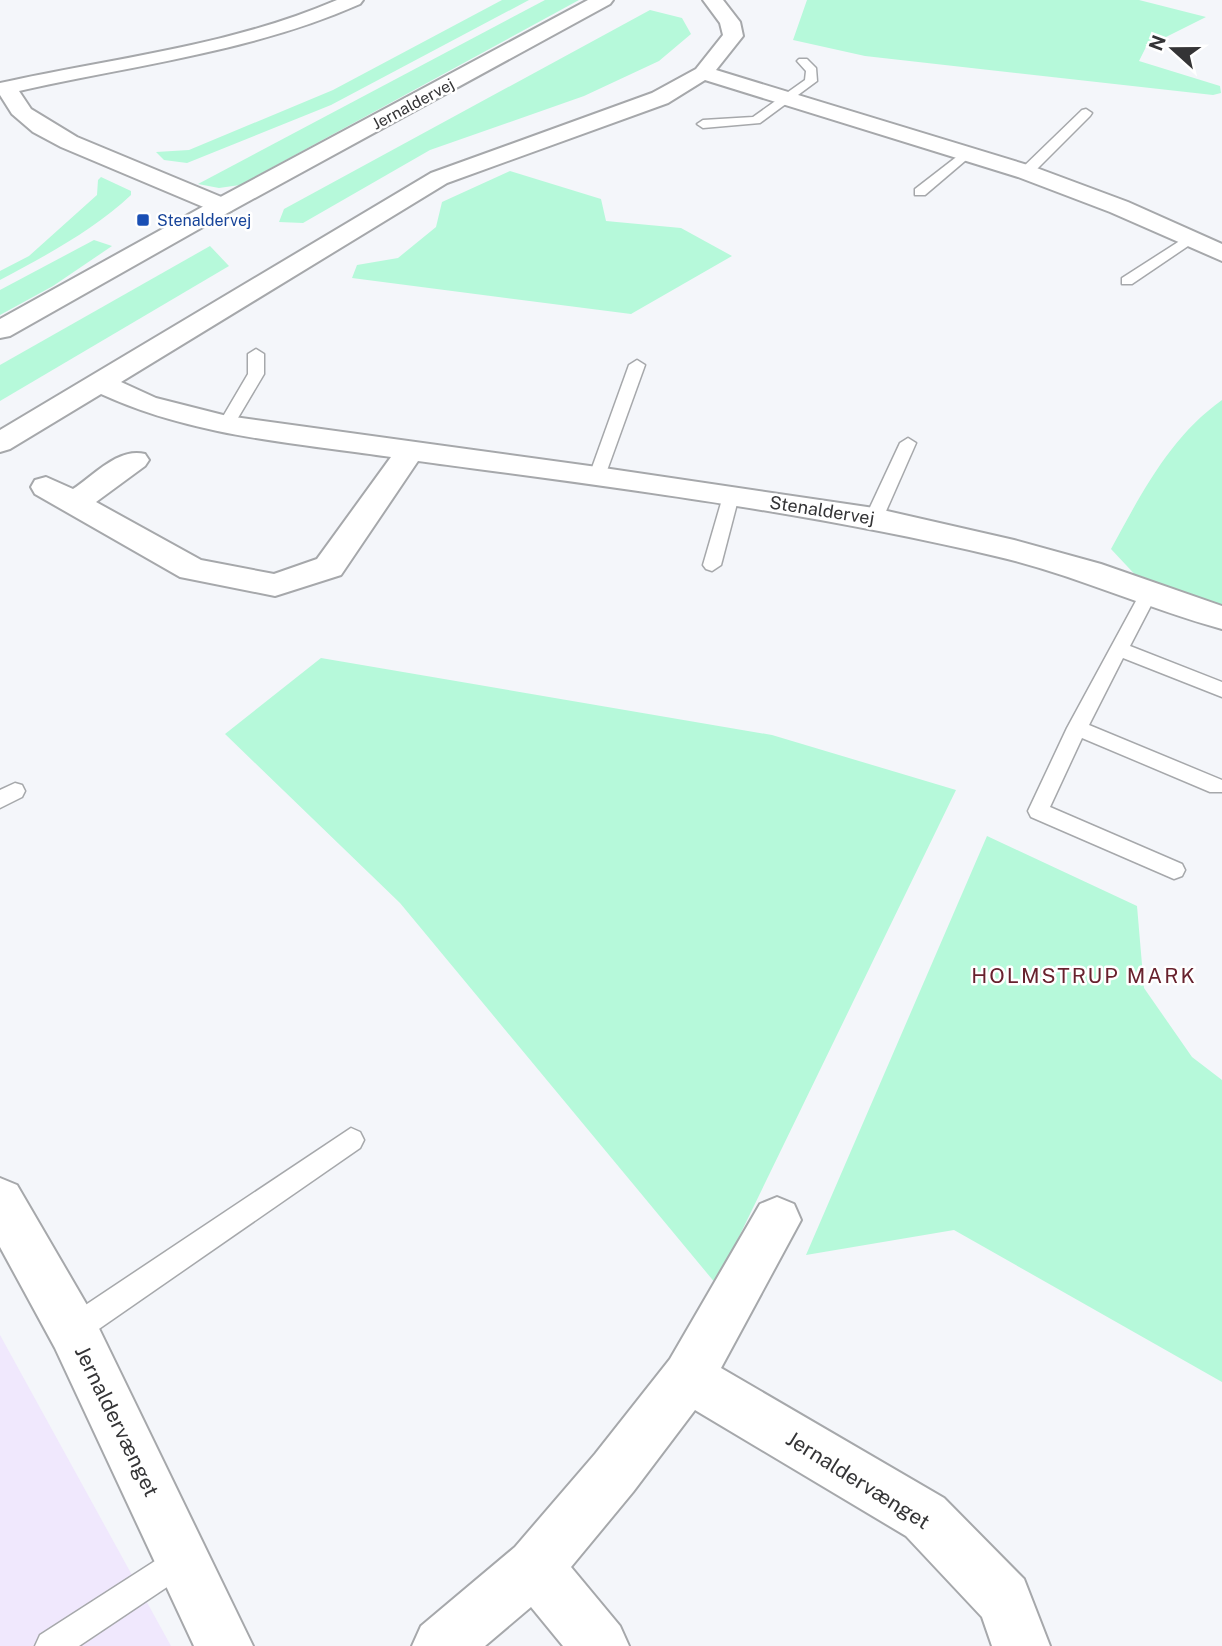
<svg xmlns="http://www.w3.org/2000/svg" width="1222" height="1646" viewBox="0 0 1222 1646" font-family="'Public Sans',sans-serif">
  <style>
    .education { fill: #f0e8fd }
    .green { fill: #b6f9da }
    .lines { fill: none; stroke-linecap: round; stroke-linejoin: round }
    .service-casing { stroke: #a6a8ab; stroke-width: 3 }
    .minor-casing { stroke: #a6a8ab; stroke-width: 4 }
    .tertiary-casing { stroke: #a6a8ab; stroke-width: 4 }
    .service { fill: #fff; fill-rule: evenodd }
    .minor { fill: #fff; fill-rule: evenodd }
    .tertiary { fill: #fff; fill-rule: evenodd }
    .transit-dot { fill: #1a4fb4; stroke: #fff; stroke-width: 2.5 }
    .labels { text-anchor: middle; dominant-baseline: central; stroke-width: 5; stroke-linejoin: round; paint-order: stroke }
    .far-street-label { font-size: 16px; fill: #343436; stroke: #fff }
    .far-transit-label { font-size: 16px; fill: #164399; stroke: #fff; text-anchor: start }
    .street-label { font-size: 18px; fill: #343436; stroke: #fff }
    .quarter-label { font-size: 21px; letter-spacing: 2px; fill: #68222e; stroke: #fff }
    .near-street-label { font-size: 21px; fill: #343436; stroke: #fff }
  </style>
  <rect width="100%" height="100%" fill="#f4f6fa"/>
  <polygon class="education" points="0,1335 171,1646 0,1646"/>
  <g class="green">
    <polygon points="502,0 529,0 331,105 187,163 164,160 156,152 189,150 333,90"/>
    <polygon points="545,0 579,0 240,185 219,188 198,184"/>
    <polygon points="807,0 1139,0 1206,17 1146,47 1139,61 1220,86 1221,93 1213,95 865,56 793,40"/>
    <polygon points="650,10 682,18 691,34 659,61 584,96 430,150 303,223 279,222 284,209"/>
    <polygon points="510,171 601,199 606,221 681,228 732,256 631,314 352,278 357,265 398,258 436,227 442,202"/>
    <path d="M101,177l30,14v4c-37,35 -86,61 -131,85v-9l29,-15 68,-61 1,-15z"/>
    <polygon points="94,240 112,246 53,286 0,315 0,290"/>
    <polygon points="210,246 229,266 0,401 0,365"/>
    <path d="M1222,400v209l-81,-28 -30,-32c30,-55 59,-112 111,-149z"/>
    <polygon points="321,658 772,735 956,790 716,1284 400,903 225,734"/>
    <polygon points="987,836 1137,906 1144,988 1192,1057 1222,1080 1222,1382 954,1230 806,1255"/>
  </g>
  <g class="lines">
    <g class="service-casing">
      <g id="service">
        <polygon points="799,59 807,59 816,68 817,81 760,123 703,128 697,124 703,120 753,117 805,80 806,71 797,61"/>
        <polygon points="1086,109 1092,113 1090,116 1031,175 1021,175 1021,169 1082,110"/>
        <polygon points="968,148 974,152 972,155 925,195 915,195 915,189"/>
        <polygon points="1189,235 1196,239 1194,242 1132,284 1122,284 1122,278"/>
        <polygon points="256,349 264,354 264,374 232,428 220,428 218,425 248,374 248,354"/>
        <polygon points="637,360 645,365 605,476 597,481 591,480 589,476 629,365"/>
        <polygon points="908,438 916,443 883,518 874,523 868,522 865,518 900,443"/>
        <polygon points="731,491 739,496 721,565 712,571 706,569 703,565 723,496"/>
        <polygon points="1149,586 1158,592 1130,646 1222,682 1222,697 1123,658 1089,725 1222,780 1222,792 1210,792 1082,738 1050,807 1182,864 1185,870 1182,876 1174,879 1031,817 1028,811 1067,728 1143,588"/>
        <polygon points="15,783 22,785 25,791 22,797 0,808 0,790"/>
        <polygon points="351,1128 360,1132 364,1140 360,1148 83,1340 73,1344 63,1340 59,1330 63,1320"/>
        <polygon points="183,1543 194,1547 198,1558 194,1569 79,1646 35,1646 40,1635"/>
      </g>
    </g>
    <g class="minor-casing">
      <g id="minor">
        <path d="M337,0h26l-3,4c-108,48 -227,61 -341,87l12,18 46,28 154,64 3,5 -3,5 -9,2 -9,-2 -152,-64 -28,-15 -21,-18 -12,-19v-12c112,-25 231,-37 337,-83z"/>
        <path d="M703,0h20l17,22 3,14 -27,34 318,97 94,35 94,42v17l-112,-49 -92,-35 -313,-97 -37,23 -221,80 -326,199 35,16 71,18 370,51 277,41 140,32 87,24 121,42v23c-77,-21 -149,-55 -227,-73 -190,-45 -384,-69 -577,-95l-77,114 -66,21 -95,-19 -145,-83 -4,-7 4,-7 11,-3 27,12c21,-14 46,-42 72,-35l4,6 -4,6 -49,36 105,58 73,14 43,-15 74,-102c-98,-14 -199,-21 -290,-63l-91,55 -10,3v-22l431,-257 221,-80 44,-24 27,-34 -3,-12z"/>
        <polygon points="0,1178 17,1185 91,1312 253,1646 194,1646 55,1348 0,1247"/>
        <polygon points="777,1197 794,1204 801,1220 721,1368 944,1498 1024,1579 1050,1646 992,1646 982,1617 906,1536 695,1410 633,1492 571,1567 620,1626 629,1646 563,1646 531,1607 485,1646 412,1646 421,1626 515,1547 595,1454 670,1359 760,1204"/>
      </g>
    </g>
    <g class="tertiary-casing">
      <polygon id="tertiary" points="588,0 613,0 610,4 231,211 10,336 0,338 0,319 213,201"/>
    </g>
    <use href="#service" class="service"/>
    <use href="#minor" class="minor"/>
    <use href="#tertiary" class="tertiary"/>
  </g>
  <rect class="transit-dot" x="136" y="213" width="14" height="14" rx="3.5"/>
  <g class="labels">
    <g class="far-street-label">
      <text transform="translate(413 104) rotate(-28)">Jernaldervej</text>
    </g>
    <g class="far-transit-label">
      <text x="157" y="220">Stenaldervej</text>
    </g>
    <g class="street-label">
      <text transform="translate(822 510) rotate(9)">Stenaldervej</text>
    </g>
    <g class="quarter-label">
      <text x="1084" y="975">HOLMSTRUP MARK</text>
    </g>
    <g class="near-street-label">
      <text transform="translate(117 1421) rotate(64)">Jernaldervænget</text>
      <text transform="translate(858 1480) rotate(32)">Jernaldervænget</text>
    </g>
  </g>
  <g transform="translate(1173 49) rotate(291)" stroke="#ffffff" stroke-width="5" paint-order="stroke">
  <path d="M0-5L12 26L0 18L-12 26Z" fill="#343436"/>
  <text y="-10" font-size="19" font-weight="bold" text-anchor="middle" fill="#343436">N</text>
  </g>
</svg>
